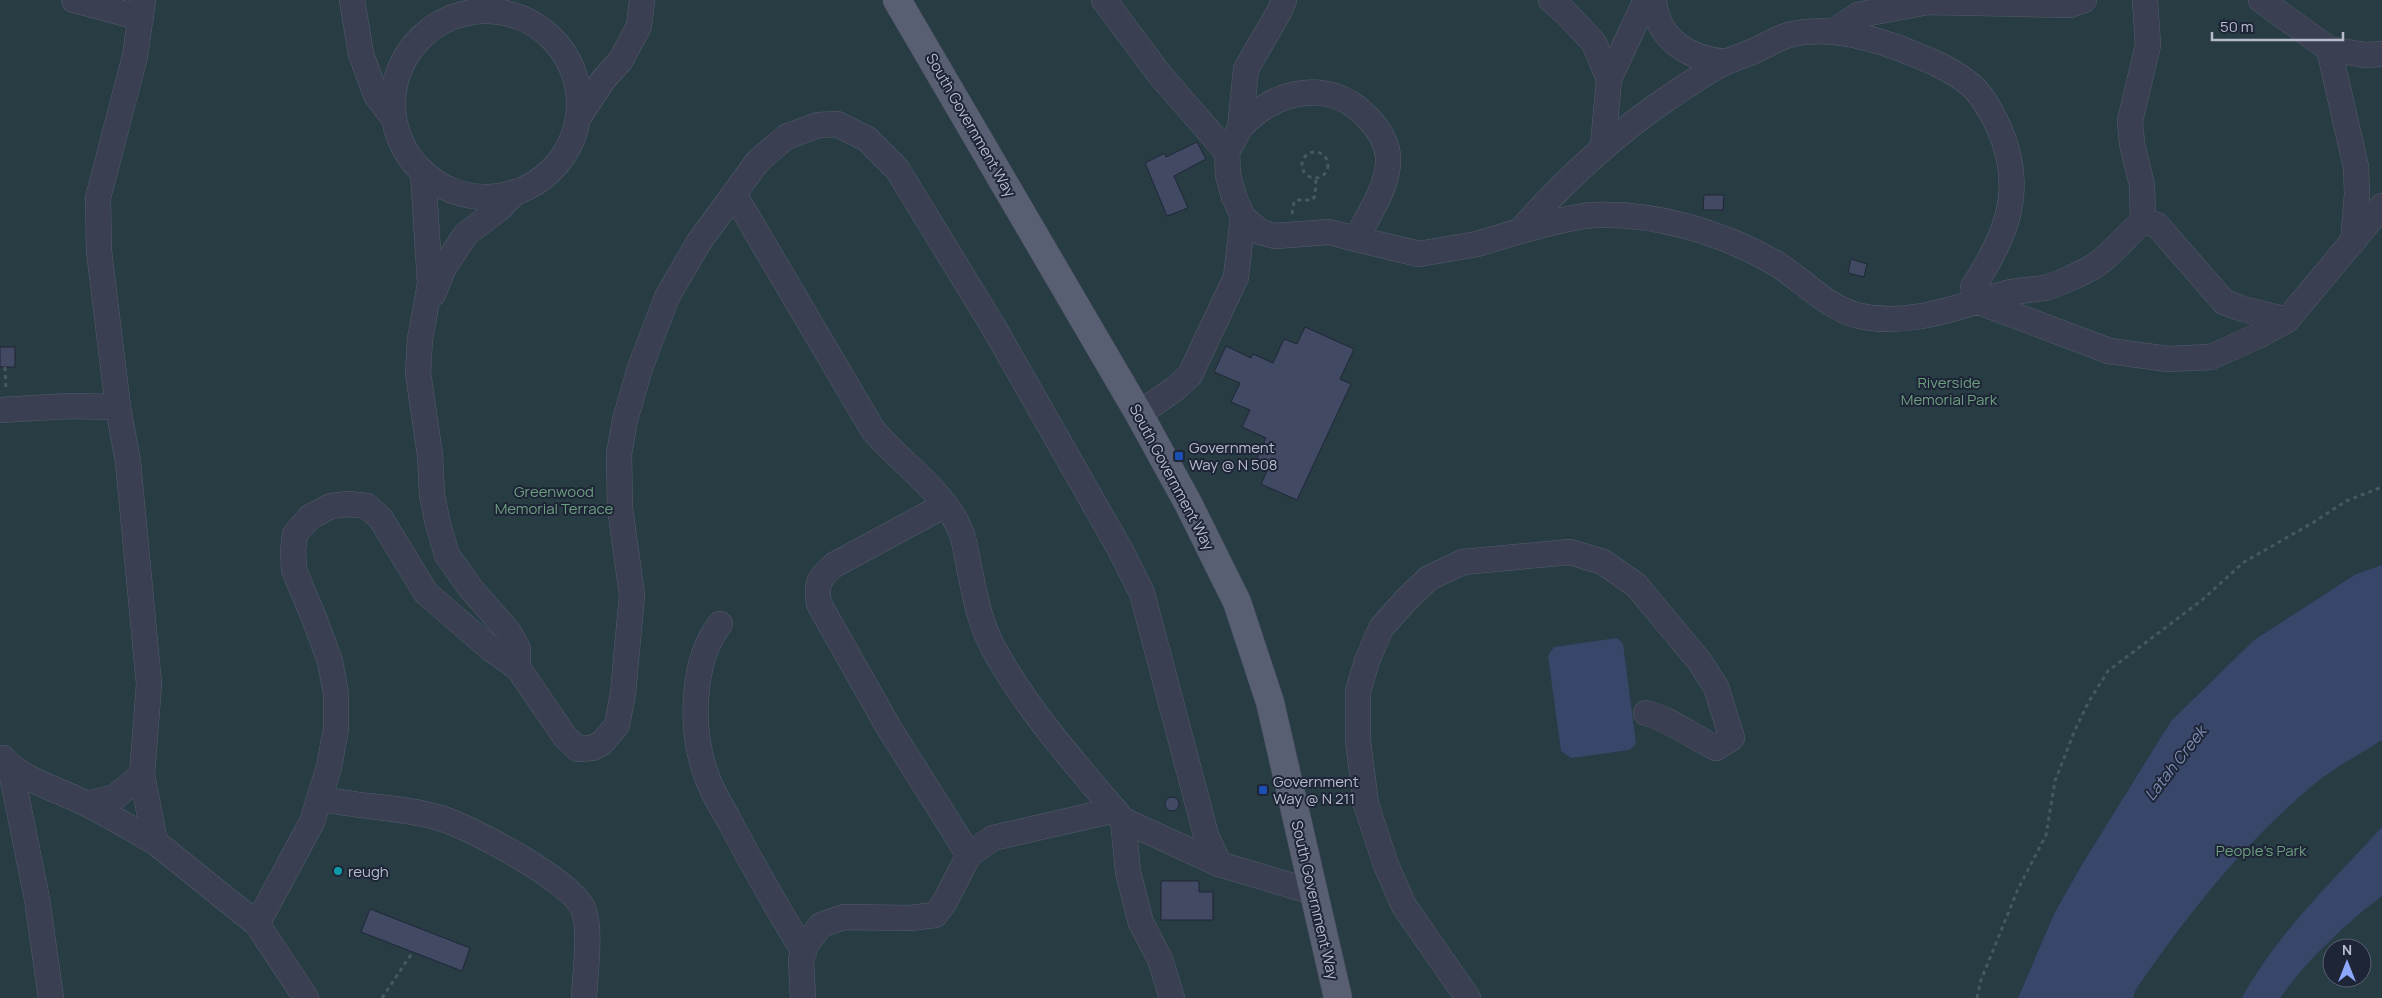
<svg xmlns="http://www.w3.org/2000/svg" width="2382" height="998" viewBox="0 0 2382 998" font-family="Manrope,sans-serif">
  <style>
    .green { fill: #273c43; fill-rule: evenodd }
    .water { fill: #38466a }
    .building { fill: #424a63; stroke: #202739 }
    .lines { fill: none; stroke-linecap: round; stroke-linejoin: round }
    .minor-casing { stroke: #555b6c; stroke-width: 26 }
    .major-casing { stroke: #43495b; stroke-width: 29 }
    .path { stroke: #465960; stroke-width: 3; stroke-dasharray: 4 4; stroke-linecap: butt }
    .minor { stroke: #3a4052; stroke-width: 25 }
    .major { stroke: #585f72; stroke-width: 28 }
    .transit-dot { fill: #1a4fb4; stroke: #1e2537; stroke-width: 2 }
    .culture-dot { fill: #0f9aa8; stroke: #1e2537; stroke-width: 2 }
    .labels { text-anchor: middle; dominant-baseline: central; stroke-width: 4; stroke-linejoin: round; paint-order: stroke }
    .street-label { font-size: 15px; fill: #b7bccc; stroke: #1e2537 }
    .park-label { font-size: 15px; fill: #6d9e7f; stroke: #1e2537 }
    .poi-label { font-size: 15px; fill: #b7bccc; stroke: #1e2537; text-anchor: start }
    .water-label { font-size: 16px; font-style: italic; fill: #7d8db4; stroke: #1e2537 }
  </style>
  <rect width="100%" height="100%" fill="#252e43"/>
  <g class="green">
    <polygon points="0,0 2382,0 2382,565 2356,574 2254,640 2171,721 2081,866 2054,914 2018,998 0,998"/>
    <path d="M2382,611v387h-322zM2332,948h30v30h-30z"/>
  </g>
  <g class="water">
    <path d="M2382,565v175c-23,15 -49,28 -70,46 -69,58 -127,131 -177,205l-2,7h-115l36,-84 27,-48 90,-145 83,-81 102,-66z"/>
    <polygon points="1617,638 1623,644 1636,743 1630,750 1571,758 1561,751 1548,656 1554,647"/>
    <path d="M2382,827v69c-36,27 -76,65 -102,102h-38c35,-65 91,-117 140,-171z"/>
  </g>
  <g class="building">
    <polygon points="1197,142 1206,159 1174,176 1188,208 1167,216 1145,163 1165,153 1166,157"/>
    <polygon points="1704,195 1724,195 1723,210 1703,210"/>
    <polygon points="1851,259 1867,264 1864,277 1848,273"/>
    <polygon points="1305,327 1354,349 1340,379 1351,384 1297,500 1261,484 1267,471 1254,465 1266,438 1242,427 1250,410 1231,402 1240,383 1214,372 1226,346 1251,358 1253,354 1273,363 1284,339 1297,344"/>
    <rect x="0" y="347" width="15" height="20"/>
    <circle cx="1172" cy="804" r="7"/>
    <polygon points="1161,881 1199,881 1199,892 1213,892 1213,920 1161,920"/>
    <polygon points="370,909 470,948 462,971 361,932"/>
  </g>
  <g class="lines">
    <g class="minor-casing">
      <g id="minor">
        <polyline points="74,0 141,18"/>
        <polyline points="143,0 135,56 98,198 99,251 118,407 128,462 149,684 142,775 155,842 257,924 306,998"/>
        <polyline points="352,0 361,54 376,95 394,119"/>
        <polyline points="1104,0 1160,75 1227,152"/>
        <polyline points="1551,0 1567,14 1594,43 1609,79"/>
        <path d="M1654,0c3,40 36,59 72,62"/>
        <polyline points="2261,0 2329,49 2365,55 2382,54"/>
        <circle cx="486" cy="104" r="93"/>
        <polyline points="1834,31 1858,15 1928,2 2070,5 2084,0"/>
        <polyline points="2329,49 2356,167 2357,194 2353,242"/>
        <polyline points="578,118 603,80 621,60 639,26 642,0"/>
        <path d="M1240,128c33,-38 90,-51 127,-11 11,11 20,24 21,40 2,28 -20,58 -32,82l-27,-7 -54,4 -15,-4 -17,-15 -9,-20 -6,-22 -1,-23 13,-24 6,-59 33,-57 5,-12"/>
        <polyline points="1603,146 1609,79 1646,0"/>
        <polyline points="423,172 430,284 420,339 418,373 430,455 432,495 438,524 447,555 471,589 509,632 518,649 518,668 566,738 578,749 592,748 602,743 617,725 623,693 632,595 620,508 619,454 625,420 640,368 667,297 699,242 758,161 786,137 818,125 837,124 867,139 897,169 993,326 1121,551 1142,593 1206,835 1219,864"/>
        <path d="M734,194l139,236c26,31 74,64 88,102 4,10 5,20 7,30 7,34 12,66 31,96 34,59 80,110 124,162"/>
        <polyline points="2143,221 2142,185 2132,144 2130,121 2148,45 2145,0"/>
        <polyline points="1356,239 1419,254 1477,244 1520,231"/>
        <polyline points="433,294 444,267 466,234 499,209 515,192"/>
        <path d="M1979,302l-6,-15c34,-52 53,-98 26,-159 -7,-15 -14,-29 -26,-41 -21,-19 -51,-30 -77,-40 -35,-12 -70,-21 -107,-12 -12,3 -23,11 -35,16 -9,4 -19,7 -28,11 -21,10 -41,25 -61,38 -55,38 -101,81 -145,131 23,-6 49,-14 73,-16 62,-3 131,18 184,49 27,17 51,45 83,52 50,11 99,-10 147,-23 12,-3 25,-3 37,-5 13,-3 41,-16 52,-23 17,-12 31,-30 47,-44l14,4 67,77 19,7 44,11 -27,15 -49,22 -43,2 -59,-8 -130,-49"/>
        <polyline points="2287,320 2382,206"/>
        <polyline points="0,410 69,406 118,407"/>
        <polyline points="1139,414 1176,388 1190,375 1236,277 1243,217"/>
        <path d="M945,505l-111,60c-16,14 -18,19 -15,39l70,124 80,127"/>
        <path d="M720,624c-29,37 -30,107 -14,150 5,17 16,33 24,48 23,44 48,87 74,130"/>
        <path d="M3,758c20,23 57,32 84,46 23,12 45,25 68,38"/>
        <polyline points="10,765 37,899 51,998"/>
        <path d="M320,798c39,10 81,8 120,20 30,9 135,64 144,93 7,21 1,64 0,87"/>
        <polyline points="87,804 115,797 142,775"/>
        <polyline points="257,924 312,822 329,767 336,729 336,694 330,661 314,618 294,570 293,551 295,534 310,517 331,506 349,504 367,506 381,519 426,593 491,649 518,668"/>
        <polyline points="803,998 801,959 807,943 821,925 844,917 910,918 935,915 944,903 969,855 993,838 1115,810"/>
        <polyline points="1172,998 1160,959 1141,923 1128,872 1123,820 1219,864 1313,892"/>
        <path d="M1468,998l-64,-92 -18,-41 -20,-61 -8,-63v-50l9,-30 14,-33 25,-28 23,-22 34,-16 107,-10 33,10 33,23 64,77 16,25 16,51 -16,10c-23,-11 -46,-29 -70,-35"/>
      </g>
    </g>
    <g class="major-casing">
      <polyline id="major" points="897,0 1139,414 1188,503 1237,602 1270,702 1338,998"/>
    </g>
    <g class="path">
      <circle cx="1315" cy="165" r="13"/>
      <polyline points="1292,214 1294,202 1297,200 1312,200 1315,196 1316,178"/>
      <polyline points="5,367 6,390"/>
      <polyline points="382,998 412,953"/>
      <polyline points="1977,998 1981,980 2018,889 2046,835 2055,781 2075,730 2089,701 2108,671 2202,600 2244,562 2314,522 2346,501 2382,487"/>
    </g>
    <use href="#minor" class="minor"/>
    <use href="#major" class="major"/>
  </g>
  <g class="transit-dot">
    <rect x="1174" y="451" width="10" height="10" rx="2.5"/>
    <rect x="1258" y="785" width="10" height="10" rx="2.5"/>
  </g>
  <circle class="culture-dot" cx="338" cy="871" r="5"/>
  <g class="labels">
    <g class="street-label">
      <text transform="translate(971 125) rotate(60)">South Government Way</text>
      <text transform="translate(1172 477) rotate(62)">South Government Way</text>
      <text transform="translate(1315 900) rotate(77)">South Government Way</text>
    </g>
    <g class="park-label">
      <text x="1949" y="382">Riverside<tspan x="1949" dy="17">Memorial Park</tspan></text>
      <text x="554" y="491">Greenwood<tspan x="554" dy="17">Memorial Terrace</tspan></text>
      <text x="2261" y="850">People's Park</text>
    </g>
    <g class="poi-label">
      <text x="1189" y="447">Government<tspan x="1189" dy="17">Way @ N 508</tspan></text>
      <text x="1273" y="781">Government<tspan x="1273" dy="17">Way @ N 211</tspan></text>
      <text x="348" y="871">reugh</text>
    </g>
    <g class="water-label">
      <text transform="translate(2175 763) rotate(-52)">Latah Creek</text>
    </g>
  </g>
  <g transform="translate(2347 963)"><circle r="24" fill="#1e2537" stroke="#5b6173"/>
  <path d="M0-4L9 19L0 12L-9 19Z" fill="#8ca7fc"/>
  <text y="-8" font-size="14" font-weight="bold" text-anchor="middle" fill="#b7bccc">N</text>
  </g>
  <path d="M2212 32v8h131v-8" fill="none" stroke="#b7bccc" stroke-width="2.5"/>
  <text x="2220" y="32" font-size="15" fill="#b7bccc" stroke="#1e2537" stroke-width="4" paint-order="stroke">50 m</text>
</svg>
